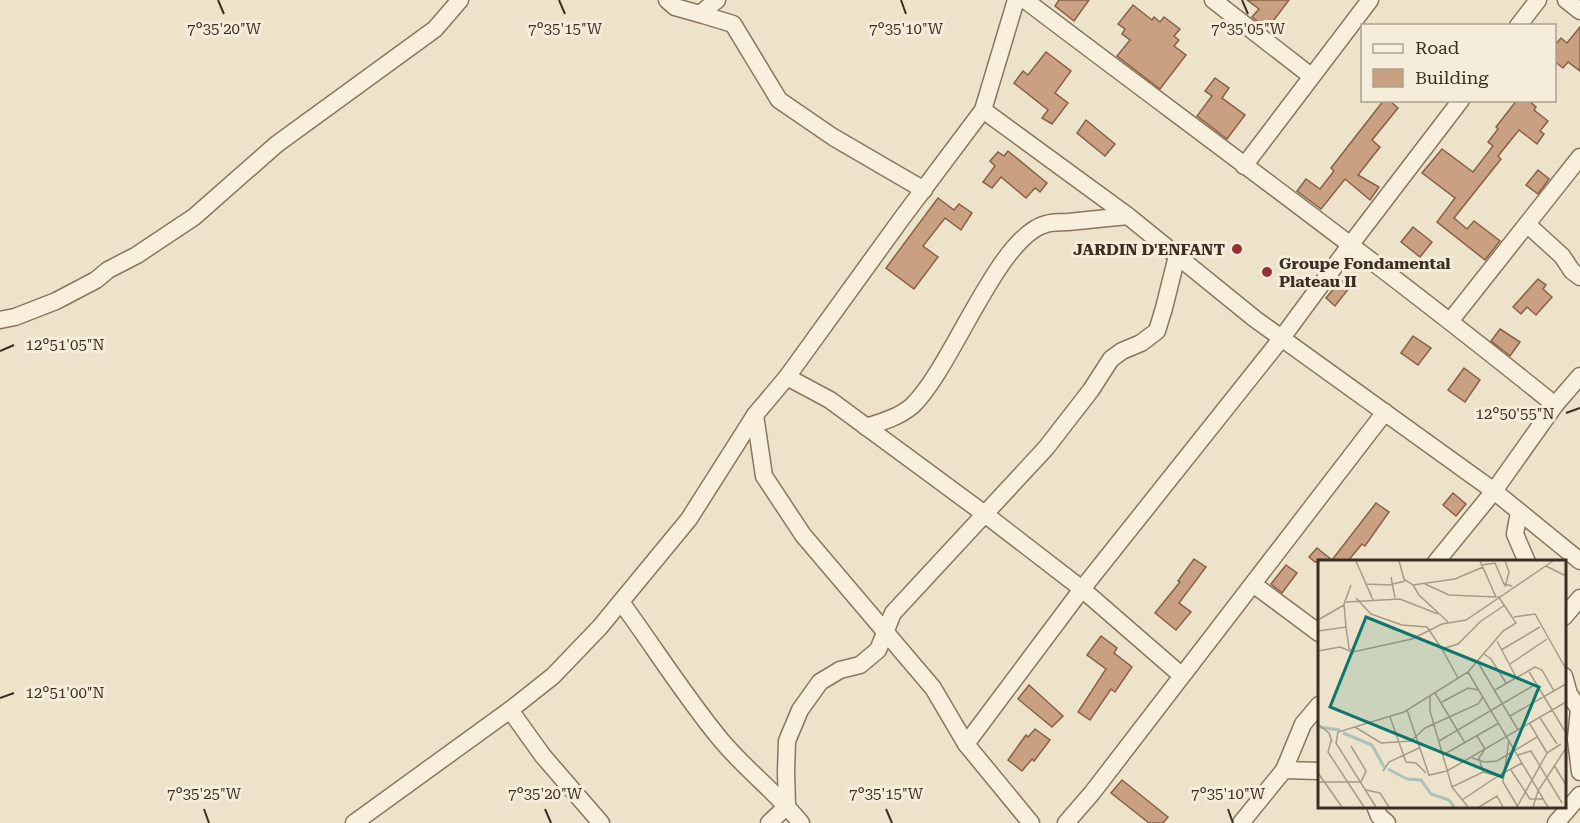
<svg xmlns="http://www.w3.org/2000/svg" width="1580" height="823" viewBox="0 0 1580 823" font-family="'Roboto Serif',serif">
  <style>
    .building { fill: #caa082; stroke: #886045; stroke-width: 1.5 }
    .lines { fill: none; stroke-linecap: round; stroke-linejoin: round }
    .minor-casing { stroke: #8a765f; stroke-width: 19 }
    .minor { stroke: #f8f0dd; stroke-width: 16 }
    .ticks { fill: none; stroke: #3b2e22; stroke-width: 2 }
    .poi-dot { fill: #973132; stroke: #f5edda; stroke-width: 2 }
    .labels { text-anchor: middle; dominant-baseline: central; stroke-width: 6; stroke-linejoin: round; paint-order: stroke }
    .poi-label { font-size: 16px; font-weight: bold; fill: #3b2e22; stroke: #f5edda; text-anchor: end }
    .inset-river { fill: none; stroke: #aac2bb; stroke-width: 3 }
    .inset-road { fill: none; stroke: #a69b87; stroke-width: 1.5 }
    .view { fill: #0f766e; fill-opacity: 0.15; stroke: #0f766e; stroke-width: 3 }
    .inset-edge { fill: none; stroke: #3b2e22; stroke-width: 3 }
    .ticks-label { font-size: 15px; text-anchor: middle; fill: #3b2e22; stroke: #f5edda; stroke-width: 6; stroke-linejoin: round; paint-order: stroke }
  </style>
  <rect width="100%" height="100%" fill="#ede3ca"/>
  <g class="building">
    <polygon points="1059,0 1089,0 1074,21 1055,6"/>
    <polygon points="1247,0 1289,0 1267,29 1252,17 1259,9"/>
    <polygon points="1133,5 1152,20 1154,17 1160,22 1164,17 1180,29 1174,36 1179,40 1174,46 1186,55 1160,89 1117,56 1130,40 1122,34 1125,29 1118,24"/>
    <polygon points="1580,27 1580,71 1568,62 1563,68 1554,61 1554,46 1561,38 1567,43"/>
    <polygon points="1046,52 1071,71 1055,93 1068,103 1052,124 1042,118 1048,110 1014,83 1023,71 1028,75"/>
    <polygon points="1215,78 1229,88 1222,98 1245,115 1227,139 1197,116 1212,96 1205,91"/>
    <polygon points="1384,100 1389,100 1398,108 1372,140 1380,147 1358,175 1379,187 1370,200 1345,179 1321,209 1297,191 1306,179 1320,189 1334,171 1331,168"/>
    <polygon points="1517,100 1528,100 1536,107 1534,110 1548,121 1540,131 1544,134 1537,144 1519,130 1498,156 1501,159 1454,218 1467,229 1474,221 1500,241 1485,260 1437,222 1455,198 1422,173 1442,149 1473,172 1493,146 1488,142 1498,129 1496,127"/>
    <polygon points="1086,120 1115,144 1105,156 1077,133"/>
    <polygon points="1008,151 1047,183 1040,192 1035,188 1026,198 1001,177 992,188 983,182 995,166 990,161 998,152 1004,156"/>
    <polygon points="1538,170 1549,179 1538,194 1526,185"/>
    <polygon points="938,198 954,210 959,204 972,213 961,230 945,218 923,246 938,257 914,289 886,268"/>
    <polygon points="1413,227 1432,242 1420,257 1401,242"/>
    <polygon points="1538,279 1546,285 1543,289 1552,297 1536,315 1527,307 1521,314 1513,307"/>
    <polygon points="1341,280 1350,287 1335,306 1326,298"/>
    <polygon points="1500,329 1520,342 1510,356 1491,341"/>
    <polygon points="1413,336 1431,348 1418,365 1401,353"/>
    <polygon points="1464,368 1480,380 1465,402 1448,390"/>
    <polygon points="1453,493 1466,504 1456,516 1443,505"/>
    <polygon points="1376,503 1389,512 1365,546 1362,544 1347,562 1315,562 1309,557 1317,548 1332,560"/>
    <polygon points="1194,559 1206,567 1179,603 1191,612 1176,630 1155,613 1180,582 1178,581"/>
    <polygon points="1286,565 1297,573 1282,593 1271,584"/>
    <polygon points="1101,636 1117,648 1114,653 1132,667 1115,692 1111,689 1090,720 1078,712 1106,669 1087,655"/>
    <polygon points="1029,685 1063,716 1052,727 1018,699"/>
    <polygon points="1035,729 1050,740 1034,761 1032,759 1022,771 1008,760 1026,735 1028,737"/>
    <polygon points="1122,780 1168,817 1163,823 1149,823 1111,793"/>
  </g>
  <g class="lines">
    <g class="minor-casing">
      <g id="minor">
        <polyline points="667,0 675,7 700,14 717,0"/>
        <path d="M1025,0c177,134 357,265 530,405"/>
        <polyline points="1213,0 1311,76"/>
        <polyline points="1566,0 1580,11"/>
        <polyline points="700,14 733,24 779,100 833,137 924,190"/>
        <polyline points="1518,26 1538,0"/>
        <polyline points="983,110 1128,216 1255,319 1494,491 1580,561"/>
        <polyline points="1244,166 1370,0"/>
        <polyline points="1528,225 1562,256 1572,271 1580,277"/>
        <polyline points="0,320 15,317 56,301 96,280 108,270 137,255 194,217 277,144 435,29 460,0"/>
        <polyline points="1451,320 1580,157"/>
        <polyline points="787,377 830,400 986,515 1082,589 1181,675"/>
        <polyline points="755,415 764,476 803,535 933,688 966,744 1031,823"/>
        <path d="M866,427c16,-5 33,-10 46,-21 41,-39 85,-169 134,-182 6,-2 15,-2 22,-2 20,-2 40,-4 60,-6"/>
        <polyline points="1519,512 1515,534 1527,562"/>
        <polyline points="1436,562 1494,491 1555,405 1580,376"/>
        <polyline points="1253,584 1319,633"/>
        <path d="M621,602c33,45 65,96 100,138 25,30 56,53 80,83"/>
        <polyline points="1564,617 1580,598"/>
        <polyline points="1564,676 1569,694 1579,709 1576,739 1580,772"/>
        <polyline points="510,710 543,756 601,823"/>
        <polyline points="966,744 1082,589 1281,339 1351,244 1461,100"/>
        <polyline points="1284,770 1319,771"/>
        <polyline points="1375,806 1379,816 1387,823"/>
        <polyline points="354,823 510,710 553,676 600,627 689,519 755,415 787,377 902,218 983,110 1016,0"/>
        <polyline points="769,823 787,806 786,772 787,741 800,710 820,682 840,670 860,665 878,650 893,613 1046,448 1091,390 1111,359 1122,351 1141,343 1157,331 1164,308 1177,256"/>
        <polyline points="1066,823 1092,793 1385,412"/>
        <polyline points="1241,823 1284,770 1303,724 1319,705"/>
        <polyline points="1556,823 1580,795"/>
      </g>
    </g>
    <use href="#minor" class="minor"/>
  </g>
  <path class="ticks" d="M218,0l6,14M559,0l6,14M901,0l5,14M1242,0l6,14M0,351l14,-6M1566,413l14,-5M0,698l14,-5M204,809l5,14M545,809l6,14M886,809l6,14M1228,809l5,14"/>
  <g class="poi-dot">
    <circle cx="1237" cy="249" r="6"/>
    <circle cx="1267" cy="272" r="6"/>
  </g>
  <g class="labels">
    <g class="poi-label">
      <text x="1225" y="249">JARDIN D'ENFANT</text>
      <text x="1279" y="263" text-anchor="start">Groupe Fondamental<tspan x="1279" dy="18">Plateau II</tspan></text>
    </g>
  </g>
  <g transform="translate(1318 560)">
    <rect width="248" height="248" fill="#ede3ca"/>
    <path class="inset-river" d="M0,167l22,3M25,173l29,12 12,22M70,209l19,10M89,219l14,1 10,14 18,6 5,7"/>
    <path class="inset-road" d="M38,1l17,39M81,1l5,18 9,6 42,-6 28,-12M187,1l4,11 -4,15M164,5l13,-2 9,21 8,2M228,6l20,10M73,17l4,21M48,24l23,1 16,-4M107,24l24,11 47,2 -16,-36M95,25l6,10 29,27M38,38l15,16 31,11 25,2 15,22 16,-5 23,-23 24,-16M28,42l54,-3 38,15M196,57l21,-3 31,55M0,60l26,-15M28,67l-2,-23 7,-19M0,71l28,-4 3,21 4,4 59,-13 30,-15 24,-4 87,-59M179,81l19,36M124,89l16,29M183,90l39,-23M0,91l22,-4 10,4M166,94l7,5 15,24M159,101l41,69M192,104l37,-25M210,110l38,63M150,112l80,135M177,130l40,-23 7,3 12,21M117,133l30,50M112,135v16l22,76 31,-15 15,4 24,-13M124,142l26,-14 11,2M89,150l22,65 18,-4 119,-69M192,156l56,-32M72,157l16,45 10,1 10,10M222,158l17,26M0,164l11,9 3,9M212,164l17,29M37,167l26,16 30,-2 14,-13 53,-24 5,-7M159,176l8,13 -6,9 4,14M191,180l-6,42 15,25M13,181l-3,11 36,55M121,181l97,-57M125,195l56,-32M200,195l13,-4 31,52M154,198l13,4 12,-1 40,-24M236,205l12,20M193,210l19,29h13M65,211l6,-9 30,-14M0,213l24,34M0,222h43l5,-11 -15,-25M134,227l16,20M48,230l14,3 9,14M144,240l36,-24M58,247l-40,-64 2,-11 66,-20 64,-40 35,-41 13,-8 -18,-27M161,247l18,-11 6,11M199,247l30,-54 14,-9M215,247l5,-16 28,-43"/>
    <path class="view" d="M48,57l173,70 -37,90 -172,-70z"/>
    <rect width="248" height="248" class="inset-edge"/>
  </g>
  <g class="ticks-label">
    <text x="224" y="34">7°35'20"W</text>
    <text x="565" y="34">7°35'15"W</text>
    <text x="906" y="34">7°35'10"W</text>
    <text x="1248" y="34">7°35'05"W</text>
    <text x="65" y="350">12°51'05"N</text>
    <text x="1515" y="419">12°50'55"N</text>
    <text x="65" y="698">12°51'00"N</text>
    <text x="204" y="799">7°35'25"W</text>
    <text x="545" y="799">7°35'20"W</text>
    <text x="886" y="799">7°35'15"W</text>
    <text x="1228" y="799">7°35'10"W</text>
  </g>
  <rect x="1361" y="24" width="195" height="78" fill="#f5edda" stroke="#aba190" stroke-width="1.5"/>
  <rect x="1373" y="44" width="30" height="9" fill="#f8f0dd" stroke="#aba190" stroke-width="1.5"/>
  <text x="1415" y="54" font-size="18" fill="#3b2e22">Road</text>
  <rect x="1373" y="69" width="30" height="18" fill="#caa082" stroke="#aba190" stroke-width="1.5"/>
  <text x="1415" y="84" font-size="18" fill="#3b2e22">Building</text>
</svg>
